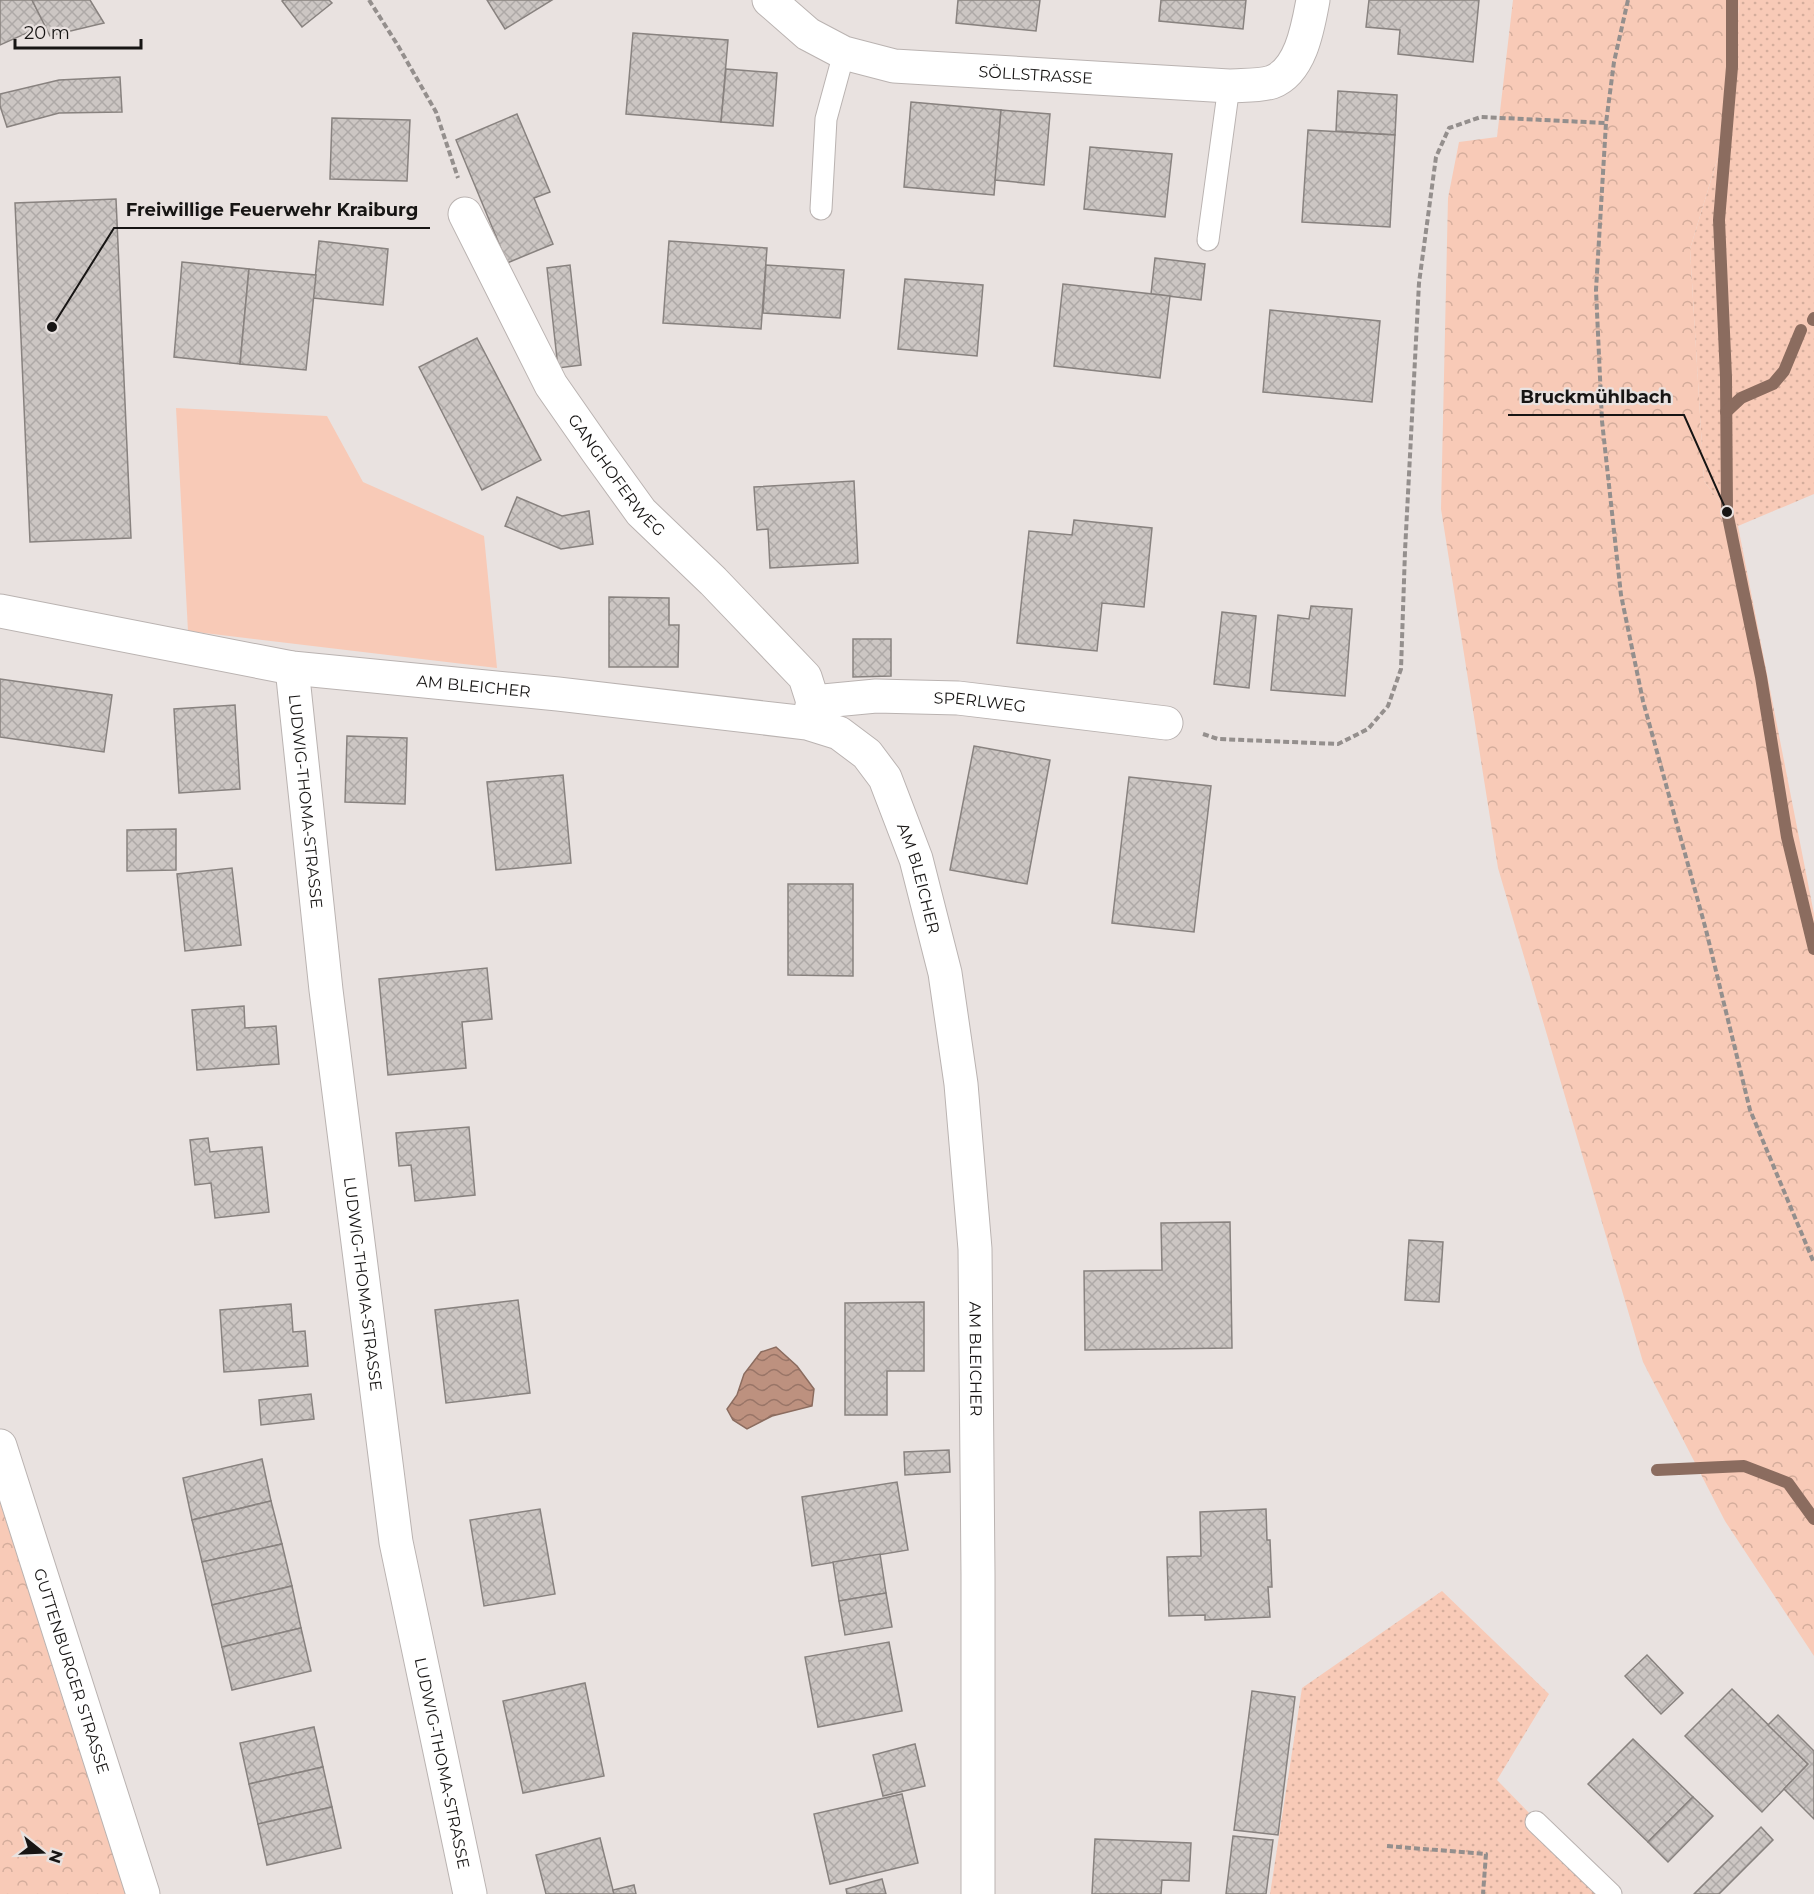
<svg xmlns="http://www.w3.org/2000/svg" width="1814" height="1894" viewBox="0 0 1814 1894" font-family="Montserrat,sans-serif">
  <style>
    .green { fill: #f8cab7 }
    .forest { fill: url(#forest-crowns) }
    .park { fill: url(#park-dots) }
    .water { fill: url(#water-waves); stroke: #8b6c5f; stroke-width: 1.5 }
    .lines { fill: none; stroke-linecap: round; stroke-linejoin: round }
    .stream { stroke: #8b6c5f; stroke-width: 12 }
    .building { fill: url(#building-cross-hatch); stroke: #88827f; stroke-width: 1.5 }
    .lane-casing { stroke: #bab3b1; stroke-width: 23 }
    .street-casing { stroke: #bab3b1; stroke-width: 35 }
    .secondary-casing { stroke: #bab3b1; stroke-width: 35 }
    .path { stroke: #948f8d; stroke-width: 4; stroke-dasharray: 6 3; stroke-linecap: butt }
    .lane { stroke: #fff; stroke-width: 21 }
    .street { stroke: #fff; stroke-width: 33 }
    .secondary { stroke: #fff; stroke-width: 33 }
    .labels { text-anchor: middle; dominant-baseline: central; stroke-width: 4.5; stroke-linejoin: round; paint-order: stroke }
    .street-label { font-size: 16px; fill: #171514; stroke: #e9e2e0 }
    .leader { fill: none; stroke: #171514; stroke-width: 2 }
    .callout-dot { fill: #171514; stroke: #e9e2e0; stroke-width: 2 }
    .callout-label { font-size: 18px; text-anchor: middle; font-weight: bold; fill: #171514; stroke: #e9e2e0; stroke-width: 4.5; stroke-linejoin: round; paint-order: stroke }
  </style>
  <defs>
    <pattern id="forest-crowns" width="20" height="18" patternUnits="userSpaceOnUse" patternTransform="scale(1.5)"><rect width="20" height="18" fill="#f8cab7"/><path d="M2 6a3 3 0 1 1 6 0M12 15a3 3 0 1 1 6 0" fill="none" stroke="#d4ad9c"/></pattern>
    <pattern id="park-dots" width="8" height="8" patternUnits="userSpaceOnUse" patternTransform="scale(1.5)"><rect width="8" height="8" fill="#f8cab7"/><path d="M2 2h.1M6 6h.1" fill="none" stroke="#d4ad9c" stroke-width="1.8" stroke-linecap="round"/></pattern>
    <pattern id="water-waves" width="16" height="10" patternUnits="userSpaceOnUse" patternTransform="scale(1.5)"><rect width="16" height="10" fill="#bd917f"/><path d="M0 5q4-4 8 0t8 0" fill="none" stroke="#997567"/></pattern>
    <pattern id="building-cross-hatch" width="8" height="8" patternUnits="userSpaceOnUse" patternTransform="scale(1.5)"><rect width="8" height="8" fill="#ccc6c3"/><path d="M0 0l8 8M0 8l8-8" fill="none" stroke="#aea9a7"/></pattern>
  </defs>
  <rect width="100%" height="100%" fill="#e9e2e0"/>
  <polygon class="green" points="176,408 327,416 363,482 484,536 497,668 188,631"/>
  <g class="forest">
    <polygon points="1513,0 1740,0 1718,157 1690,249 1704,481 1738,526 1814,914 1814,1656 1725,1521 1643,1362 1498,868 1441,509 1448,198 1459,142 1497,137"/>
    <polygon points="0,1498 59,1688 128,1894 0,1894"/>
  </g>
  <g class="park">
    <polygon points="1740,0 1814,0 1814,494 1738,526 1704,481 1690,249 1718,157"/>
    <polygon points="1442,1591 1549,1694 1497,1780 1608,1894 1270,1894 1302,1688"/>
  </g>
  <polygon class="water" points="776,1347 797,1366 814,1389 812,1406 772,1416 747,1429 733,1420 727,1409 737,1395 744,1374 761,1352"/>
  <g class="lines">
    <g class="stream">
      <polyline points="1732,0 1732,67 1719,220 1726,377 1727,512 1761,677 1787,837 1814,949"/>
      <polyline points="1813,320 1814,318"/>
      <polyline points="1726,412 1741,398 1773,384 1784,371 1801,330"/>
      <polyline points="1657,1470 1744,1466 1788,1483 1814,1519"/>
    </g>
  </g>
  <g class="building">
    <polygon points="0,0 32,0 45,25 0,45"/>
    <polygon points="32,0 90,0 104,23 50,36"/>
    <polygon points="284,0 329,0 332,3 302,27 282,1"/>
    <polygon points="487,0 552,0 505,29"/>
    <polygon points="958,0 1040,0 1036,31 956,23"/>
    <polygon points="1161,0 1246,0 1243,29 1159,21"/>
    <polygon points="1369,0 1479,0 1473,62 1398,54 1400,30 1366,27"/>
    <polygon points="633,33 728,40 721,122 626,114"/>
    <polygon points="726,69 777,73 773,126 721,122"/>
    <polygon points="120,77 122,112 59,113 7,127 0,106 0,94 59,80"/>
    <polygon points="1338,91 1397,95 1395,135 1336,131"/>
    <polygon points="911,102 1001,110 994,195 904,187"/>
    <polygon points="1001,110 1050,114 1044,185 995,180"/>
    <polygon points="517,114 550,192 534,198 553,244 507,263 456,140"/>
    <polygon points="332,118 410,120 407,181 330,179"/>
    <polygon points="1308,130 1395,135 1390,227 1302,222"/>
    <polygon points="1090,147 1172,154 1165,217 1084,209"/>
    <polygon points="116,199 131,538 30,542 15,203"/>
    <polygon points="319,241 388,249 383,305 313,298"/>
    <polygon points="669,241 767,248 761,329 663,323"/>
    <polygon points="1155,258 1205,264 1201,300 1151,294"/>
    <polygon points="182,262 249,269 240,364 174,357"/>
    <polygon points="570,265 581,365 558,368 547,268"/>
    <polygon points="766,265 844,270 840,318 763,313"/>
    <polygon points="249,269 316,275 306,370 240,364"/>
    <polygon points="905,279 983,285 977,356 898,349"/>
    <polygon points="1063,284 1170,296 1160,378 1054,366"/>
    <polygon points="1270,310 1380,321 1372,402 1263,392"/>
    <polygon points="477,338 541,460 482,490 419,367"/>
    <polygon points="854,481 858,563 770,568 768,529 757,530 754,487"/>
    <polygon points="517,497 562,516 589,511 593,544 561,549 505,526"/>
    <polygon points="1074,520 1152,528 1144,607 1102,603 1097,651 1017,643 1029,531 1072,535"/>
    <polygon points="609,597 669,598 669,625 679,625 678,667 609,667"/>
    <polygon points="1311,606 1352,609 1345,696 1271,690 1278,615 1309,619"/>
    <polygon points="1222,612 1256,616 1249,688 1214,684"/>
    <polygon points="853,639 891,639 891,676 853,677"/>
    <polygon points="0,679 112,695 104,752 0,737"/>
    <polygon points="235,705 240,789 179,793 174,709"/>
    <polygon points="347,736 407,738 405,804 345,802"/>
    <polygon points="974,746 1050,760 1027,884 950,870"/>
    <polygon points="563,775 571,863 496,870 487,782"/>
    <polygon points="1129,777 1211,786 1194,932 1112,923"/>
    <polygon points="176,829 176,870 127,871 127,830"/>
    <polygon points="232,868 241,945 185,951 177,874"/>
    <polygon points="788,884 853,884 853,976 788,975"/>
    <polygon points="487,968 492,1019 462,1022 466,1068 388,1075 379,979"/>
    <polygon points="244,1006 245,1028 276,1026 279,1064 197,1070 192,1010"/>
    <polygon points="469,1127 475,1195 415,1201 411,1165 399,1166 396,1133"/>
    <polygon points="208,1138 210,1152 262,1147 269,1212 215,1218 211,1183 195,1185 190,1140"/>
    <polygon points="1230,1222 1232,1348 1085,1350 1084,1271 1162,1270 1161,1223"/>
    <polygon points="1409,1240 1443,1242 1439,1302 1405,1300"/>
    <polygon points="518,1300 530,1393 446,1403 435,1310"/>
    <polygon points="924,1302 924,1371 887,1371 887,1415 845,1415 845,1303"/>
    <polygon points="291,1304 293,1332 305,1331 308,1366 224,1372 220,1310"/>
    <polygon points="311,1394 314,1419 261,1425 259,1400"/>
    <polygon points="949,1450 950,1472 905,1475 904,1452"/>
    <polygon points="262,1459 271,1501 192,1520 183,1478"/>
    <polygon points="897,1482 908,1550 812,1566 802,1497"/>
    <polygon points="271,1501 282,1544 202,1562 192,1520"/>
    <polygon points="540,1509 555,1594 484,1606 470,1520"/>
    <polygon points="1266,1509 1267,1540 1270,1540 1272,1587 1268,1587 1270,1617 1205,1620 1205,1615 1169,1616 1167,1557 1201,1556 1200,1512"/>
    <polygon points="282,1544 292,1586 212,1605 202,1562"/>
    <polygon points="880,1554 886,1593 839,1601 833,1562"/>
    <polygon points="292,1586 301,1628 222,1647 212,1605"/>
    <polygon points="886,1593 892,1627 845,1635 839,1601"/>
    <polygon points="301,1628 311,1671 232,1690 222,1647"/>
    <polygon points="889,1642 902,1711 818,1727 805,1657"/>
    <polygon points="1647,1655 1683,1693 1661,1714 1625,1676"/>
    <polygon points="585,1683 604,1776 523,1793 503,1701"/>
    <polygon points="1732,1689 1808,1764 1762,1812 1685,1736"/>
    <polygon points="1252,1691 1295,1697 1278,1835 1234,1830"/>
    <polygon points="1778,1715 1814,1751 1814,1819 1784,1789 1808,1764 1768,1725"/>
    <polygon points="314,1727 323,1767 249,1784 240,1743"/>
    <polygon points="1633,1739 1693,1797 1648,1842 1588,1784"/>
    <polygon points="915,1744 925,1786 883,1796 873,1755"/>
    <polygon points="323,1767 332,1807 258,1824 249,1784"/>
    <polygon points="902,1794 918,1863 830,1884 814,1814"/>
    <polygon points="1693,1797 1713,1816 1668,1862 1648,1842"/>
    <polygon points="332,1807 341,1848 267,1865 258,1824"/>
    <polygon points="1761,1827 1773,1840 1719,1894 1694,1894"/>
    <polygon points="1233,1836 1273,1840 1266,1894 1226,1894"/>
    <polygon points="600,1838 614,1894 546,1894 536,1855"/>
    <polygon points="1095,1839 1191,1843 1189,1881 1162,1880 1161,1894 1092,1894"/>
    <polygon points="882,1879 886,1894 847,1894 846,1889"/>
    <polygon points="634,1885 636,1894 614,1894 613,1890"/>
  </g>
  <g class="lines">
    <g class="lane-casing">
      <g id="lane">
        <polyline points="821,209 826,119 844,53"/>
        <polyline points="1208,240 1229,86"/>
        <polyline points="1536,1822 1611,1894"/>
      </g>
    </g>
    <g class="street-casing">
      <g id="street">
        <path id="s1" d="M769,0l39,34 36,19 50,13 335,20c13,-1 31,0 43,-4 29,-11 36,-55 41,-82"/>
        <path id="s2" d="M465,214l86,171 46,66 44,61 72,69 92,96 8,25"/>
        <path id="s3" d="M0,611l292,57 266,26 249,29 32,10 28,21 18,24 31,81 29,114 16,111 14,165 3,325v320"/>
        <path id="s4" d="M292,668l34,322 70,552 74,352"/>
        <path id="s5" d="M808,722l5,-20 63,-6 82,2 208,25"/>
      </g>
    </g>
    <g class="secondary-casing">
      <g id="secondary">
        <path id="s6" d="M0,1446l143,448"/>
      </g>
    </g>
    <g class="path">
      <polyline points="369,0 397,44 436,112 458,178"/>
      <polyline points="1628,0 1614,62 1606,123 1596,290 1602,421 1621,595 1643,701 1706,930 1750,1110 1814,1263"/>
      <polyline points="1203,734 1218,739 1338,744 1368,729 1388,706 1401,669 1405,551 1419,283 1436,157 1449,128 1481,117 1606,123"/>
      <polyline points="1387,1846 1486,1854 1483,1894"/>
    </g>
    <use href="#lane" class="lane"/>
    <use href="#street" class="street"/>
    <use href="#secondary" class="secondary"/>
  </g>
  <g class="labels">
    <g class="street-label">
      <text stroke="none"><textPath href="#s1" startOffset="286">SÖLLSTRASSE</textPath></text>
      <text stroke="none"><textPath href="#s2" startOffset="303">GANGHOFERWEG</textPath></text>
      <text stroke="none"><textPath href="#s3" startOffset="480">AM BLEICHER</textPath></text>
      <text stroke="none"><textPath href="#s5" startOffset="188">SPERLWEG</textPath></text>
      <text stroke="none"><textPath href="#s4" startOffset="134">LUDWIG-THOMA-STRASSE</textPath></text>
      <text stroke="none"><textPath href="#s3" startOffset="1020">AM BLEICHER</textPath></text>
      <text stroke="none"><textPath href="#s4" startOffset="620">LUDWIG-THOMA-STRASSE</textPath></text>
      <text stroke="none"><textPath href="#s3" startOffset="1506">AM BLEICHER</textPath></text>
      <text stroke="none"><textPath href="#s6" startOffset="236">GUTTENBURGER STRASSE</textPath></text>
      <text stroke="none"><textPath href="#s4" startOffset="1106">LUDWIG-THOMA-STRASSE</textPath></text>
    </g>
  </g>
  <path class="leader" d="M52 327L114 228H430M1727 512L1684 415H1508"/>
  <g class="callout-dot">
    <circle cx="52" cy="327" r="6"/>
    <circle cx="1727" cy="512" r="6"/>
  </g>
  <g class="callout-label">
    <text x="272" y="216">Freiwillige Feuerwehr Kraiburg</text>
    <text x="1596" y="403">Bruckmühlbach</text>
  </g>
  <g transform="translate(42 1852) rotate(108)" stroke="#e9e2e0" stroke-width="4.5" paint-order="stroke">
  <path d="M0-4.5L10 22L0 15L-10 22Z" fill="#171514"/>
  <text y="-9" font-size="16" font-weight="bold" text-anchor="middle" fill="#171514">N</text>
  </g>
  <path d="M15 39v9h126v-9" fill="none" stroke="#171514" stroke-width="3"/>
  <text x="24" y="39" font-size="18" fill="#171514" stroke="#e9e2e0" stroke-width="4.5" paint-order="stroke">20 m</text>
</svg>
